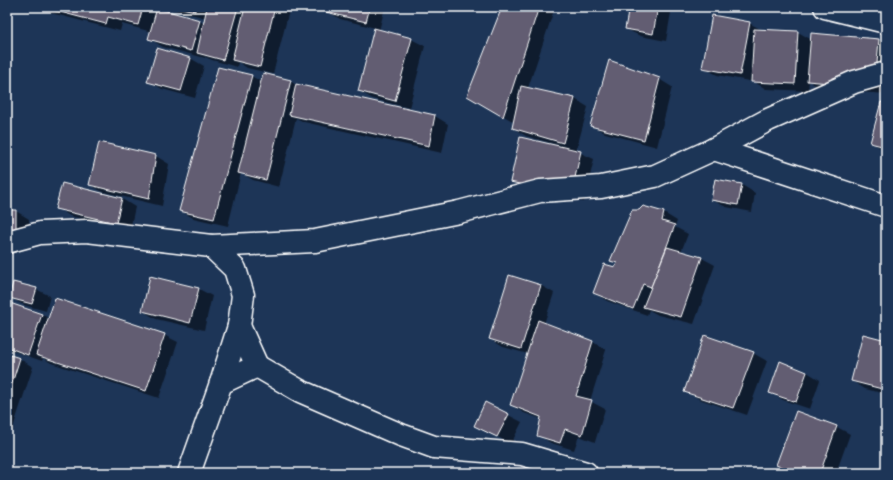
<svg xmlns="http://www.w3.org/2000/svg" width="893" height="480" viewBox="0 0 893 480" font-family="Delius,sans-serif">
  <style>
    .shadow { fill: #0007 }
    .building { fill: #625d72; stroke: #fff }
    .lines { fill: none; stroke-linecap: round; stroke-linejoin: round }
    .street-casing { stroke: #fff; stroke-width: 25 }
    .street { stroke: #1d3557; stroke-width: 22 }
  </style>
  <rect width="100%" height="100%" fill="#1d3557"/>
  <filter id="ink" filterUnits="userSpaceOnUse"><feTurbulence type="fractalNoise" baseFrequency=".025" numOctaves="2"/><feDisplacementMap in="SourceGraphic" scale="8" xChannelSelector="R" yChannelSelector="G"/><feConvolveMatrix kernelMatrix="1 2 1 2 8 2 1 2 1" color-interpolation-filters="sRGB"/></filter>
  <g filter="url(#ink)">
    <g class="shadow">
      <polygon points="41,7 144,7 157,14 199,21 205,24 206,18 163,7 290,7 273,74 247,68 238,62 237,67 212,60 205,57 205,58 163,47 150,39 152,32 122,24 120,31 51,13"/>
      <polygon points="328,7 385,7 379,31 411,39 425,46 409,108 373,99 359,91 375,28 340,19 327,11"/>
      <polygon points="503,7 555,7 528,88 575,99 588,107 576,151 594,159 584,202 525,189 511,181 561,147 561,146 526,136 513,128 514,122 468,95"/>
      <polygon points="630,7 672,7 666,41 640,36 626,29"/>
      <polygon points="749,23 762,30 798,32 812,40 879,40 886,44 886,94 821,89 809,81 808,91 766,89 754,82 717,75 703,67"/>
      <polygon points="190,58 204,66 195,98 162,89 149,81"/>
      <polygon points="251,76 262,82 290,81 298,86 435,116 448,124 442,153 304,122 296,118 279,187 253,180 241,173 228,226 193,218 180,210"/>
      <polygon points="659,79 672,87 657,147 605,133 591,125"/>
      <polygon points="886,104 886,151 872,143"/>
      <polygon points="100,143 156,156 169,164 162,206 103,192 90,185"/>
      <polygon points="716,180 742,185 755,193 752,212 726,207 712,200"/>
      <polygon points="62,184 122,199 135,207 130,230 70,216 57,208"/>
      <polygon points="643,207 664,213 677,221 675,227 688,234 681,252 702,258 715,265 694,324 658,315 649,310 647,315 607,301 594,293 615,268 618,264 611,260"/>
      <polygon points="7,211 16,211 29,219 29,239 7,240"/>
      <polygon points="540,285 554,293 544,324 593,342 606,350 590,401 605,409 595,442 579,436 574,450 551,443 538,435 542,419 524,413 511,405 528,354 503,347 490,339"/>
      <polygon points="36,289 50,296 46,311 24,305 10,298"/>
      <polygon points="199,289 212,296 204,330 156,319 143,311"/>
      <polygon points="7,303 42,314 49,319 164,335 178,342 159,398 51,363 43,358 42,361 7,349"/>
      <polygon points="886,341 886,394 865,389 852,381"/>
      <polygon points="753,353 767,361 747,415 699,399 686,391"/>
      <polygon points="7,355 20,359 33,367 12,431 7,429"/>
      <polygon points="781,363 807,372 820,380 810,409 783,400 770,392"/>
      <polygon points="485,403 522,422 511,444 475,425"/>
      <polygon points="796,412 837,427 850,434 836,473 792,473 777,465"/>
    </g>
    <g class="building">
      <polygon points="41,7 143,7 138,25 108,17 106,24"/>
      <polygon points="177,7 196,7 195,11"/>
      <polygon points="207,7 238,7 223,60 197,53"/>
      <polygon points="245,7 275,7 260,67 232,60"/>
      <polygon points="327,7 370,7 366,22 326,12"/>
      <polygon points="502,7 539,7 503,117 467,96"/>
      <polygon points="629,7 658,7 653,34 625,29"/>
      <polygon points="157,8 200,20 191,51 148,39"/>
      <polygon points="712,15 750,22 740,75 702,68"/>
      <polygon points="374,28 412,38 395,101 358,91"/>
      <polygon points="754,29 798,31 795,84 751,82"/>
      <polygon points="811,33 879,39 875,87 807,81"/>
      <polygon points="157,48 191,58 181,91 147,82"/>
      <polygon points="609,60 660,78 644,140 590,126"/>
      <polygon points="218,67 252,75 214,219 179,211"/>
      <polygon points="263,73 291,80 266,180 238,173"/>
      <polygon points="296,84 435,115 429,146 289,115"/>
      <polygon points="521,86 575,98 563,143 512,128"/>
      <polygon points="881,102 886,103 886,147 870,143"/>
      <polygon points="520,137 581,151 571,195 510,182"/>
      <polygon points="99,142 156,155 149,199 89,185"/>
      <polygon points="715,179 742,184 738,205 711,200"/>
      <polygon points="62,183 122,198 116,223 55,209"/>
      <polygon points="643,206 664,212 662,221 675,225 651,287 643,284 633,309 593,293 604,264 615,267 617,263 610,261 632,210 639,210"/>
      <rect x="7" y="210" width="9" height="22"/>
      <polygon points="667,247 702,257 681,317 643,307"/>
      <polygon points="509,275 541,285 521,349 489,339"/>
      <polygon points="150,276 199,288 190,323 142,311"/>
      <polygon points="13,282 37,288 32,304 9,298"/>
      <polygon points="55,298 165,334 146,391 36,355"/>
      <polygon points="7,302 42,314 28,355 7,347"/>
      <polygon points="538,320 593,341 576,396 592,400 582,435 565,429 560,443 537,436 541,417 510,405"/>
      <polygon points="863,334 886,340 886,390 851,381"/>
      <polygon points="704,335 754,352 733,408 684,392"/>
      <polygon points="7,354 20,358 7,399"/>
      <polygon points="780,361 807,372 796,402 769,393"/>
      <polygon points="485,402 509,414 497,437 474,426"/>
      <polygon points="796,411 837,426 820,473 797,473 776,465"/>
    </g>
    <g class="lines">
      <g class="street-casing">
        <g id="street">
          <polyline points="825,7 886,22"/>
          <polyline points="714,149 886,206"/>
          <polyline points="7,242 40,233 87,231 211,246 315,241 459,212 540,191 601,187 655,176 714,149 768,120 854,82 886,73"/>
          <polyline points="257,366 300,391 401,435 434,447 522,454 586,473"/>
          <polyline points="221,383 257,366 239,326"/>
          <polyline points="189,473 221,383 239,326 243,295 235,269 211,246"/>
        </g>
      </g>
      <use href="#street" class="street"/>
    </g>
  </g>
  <rect width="893" height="480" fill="none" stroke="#1d3557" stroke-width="24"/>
  <rect x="12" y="12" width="869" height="456" fill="none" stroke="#fff" stroke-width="1.5" filter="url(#ink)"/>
</svg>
